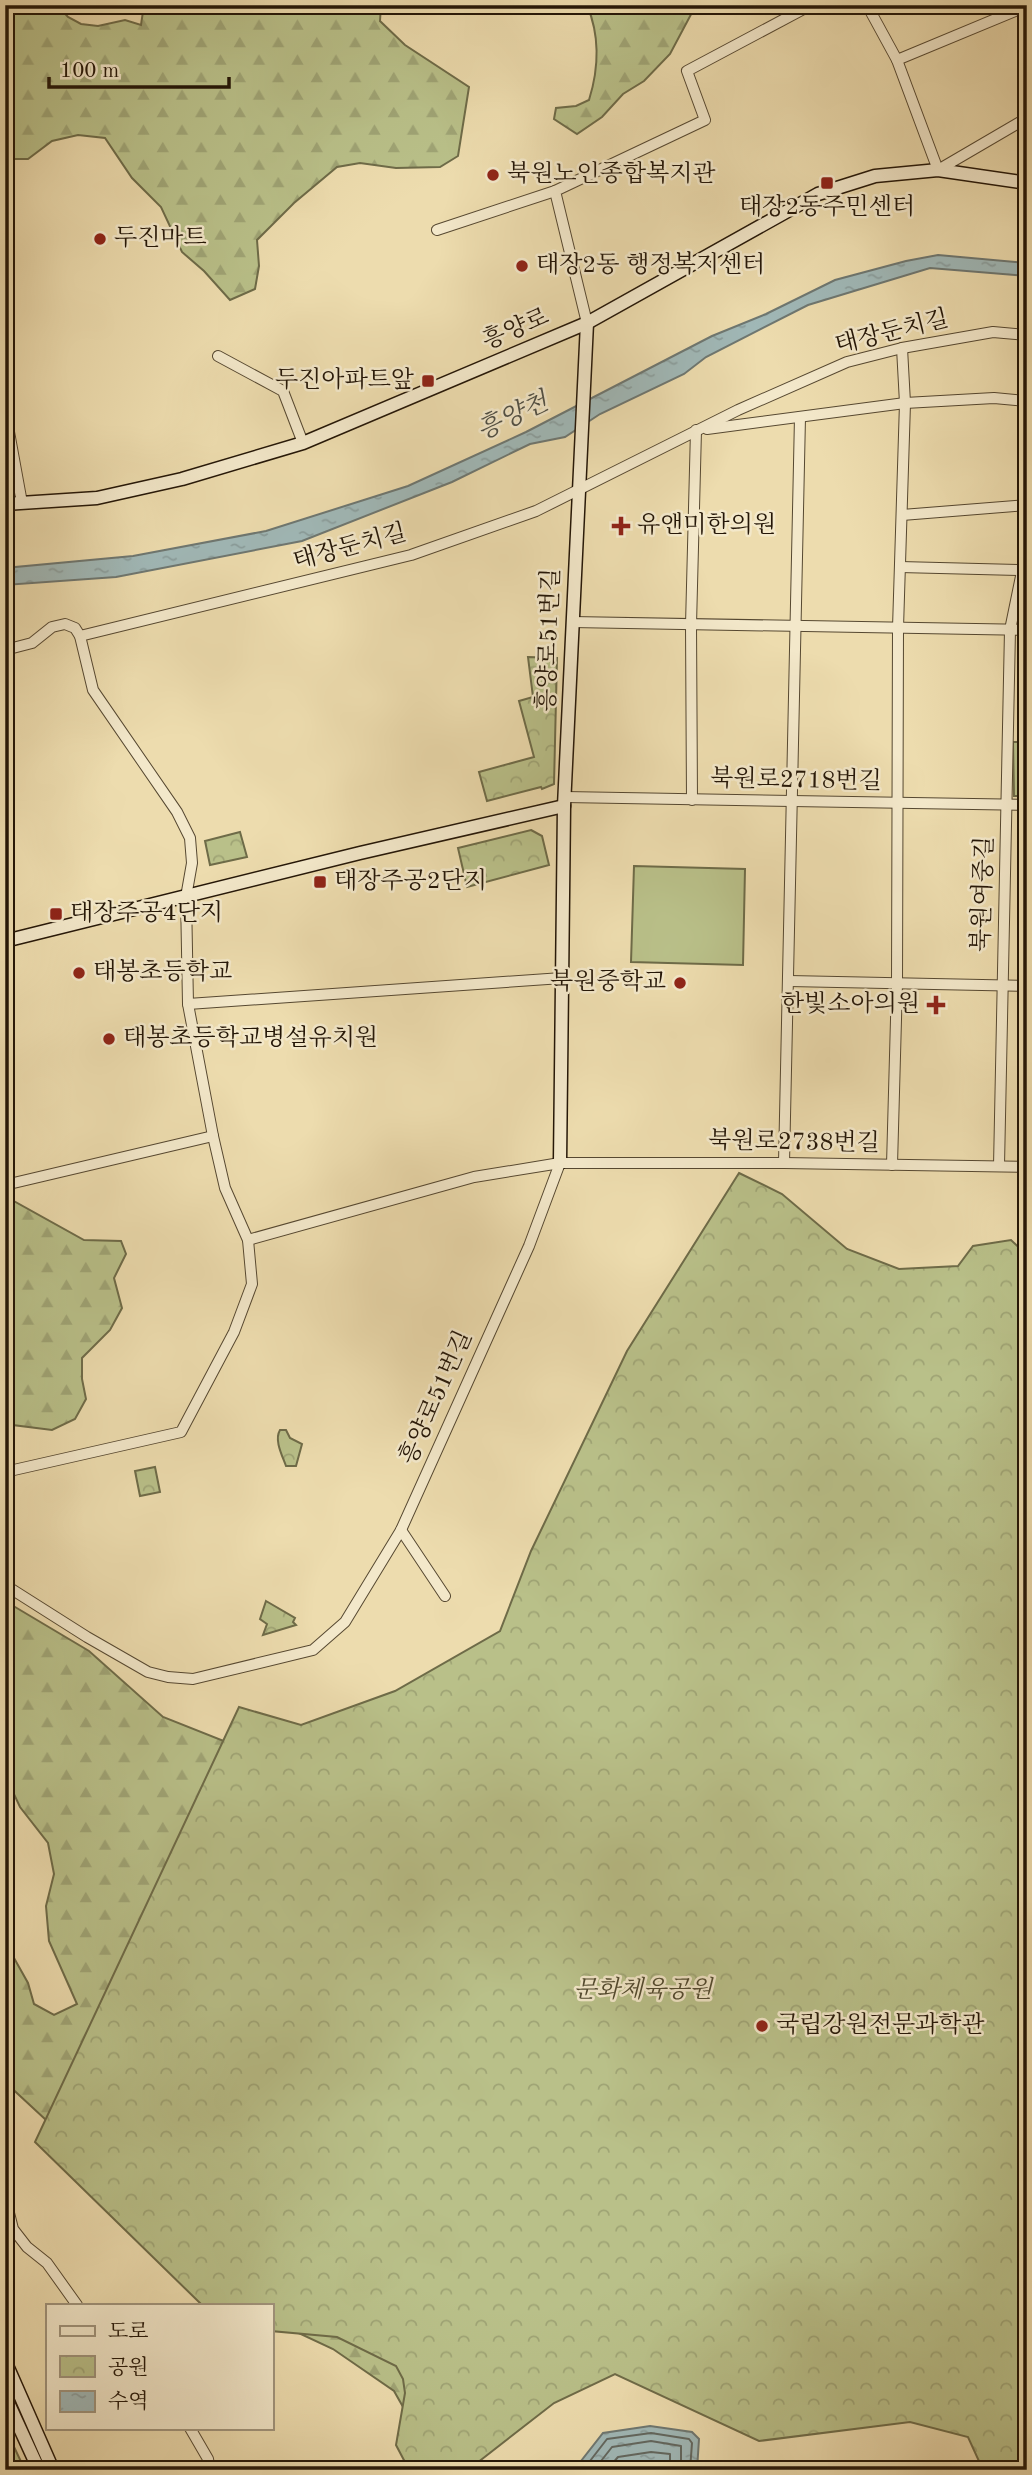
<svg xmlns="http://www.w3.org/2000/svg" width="1032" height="2475" viewBox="0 0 1032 2475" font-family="'Old Standard TT','Noto Serif KR',serif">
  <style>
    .grass { fill: #b9c089; stroke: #6e6b48; stroke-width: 2 }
    .forest { fill: url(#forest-firs); stroke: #6e6b48; stroke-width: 2 }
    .park { fill: url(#park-crowns); stroke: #6e6b48; stroke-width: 2 }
    .water { fill: url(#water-ripples); stroke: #6e7771; stroke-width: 2 }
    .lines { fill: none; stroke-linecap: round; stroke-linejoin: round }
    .shore { stroke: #62675f; stroke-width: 2 }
    .street-casing { stroke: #564831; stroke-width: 12 }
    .secondary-casing { stroke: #241607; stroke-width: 15 }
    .street { stroke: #f3e8ca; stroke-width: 10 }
    .secondary { stroke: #f3e8ca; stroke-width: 12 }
    .poi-dot { fill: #8f2418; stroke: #f3e8ca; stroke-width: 2.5 }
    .labels { text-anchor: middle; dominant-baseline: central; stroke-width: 5; stroke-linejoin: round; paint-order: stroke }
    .poi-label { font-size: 24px; fill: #241607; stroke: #f3e8ca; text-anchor: start }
    .street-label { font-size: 24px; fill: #241607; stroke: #f3e8ca }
    .park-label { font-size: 24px; font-style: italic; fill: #51492e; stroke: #f3e8ca }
    .water-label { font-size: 26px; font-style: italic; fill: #4f4f45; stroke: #f3e8ca }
  </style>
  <defs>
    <pattern id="forest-firs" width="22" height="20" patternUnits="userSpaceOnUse" patternTransform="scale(1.75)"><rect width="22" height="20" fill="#b9c089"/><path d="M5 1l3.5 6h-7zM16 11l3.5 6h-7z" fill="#9fa475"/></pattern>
    <pattern id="park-crowns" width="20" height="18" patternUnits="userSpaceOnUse" patternTransform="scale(1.75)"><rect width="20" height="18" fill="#b9c089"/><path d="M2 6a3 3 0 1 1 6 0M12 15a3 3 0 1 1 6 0" fill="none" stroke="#9fa475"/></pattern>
    <pattern id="water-ripples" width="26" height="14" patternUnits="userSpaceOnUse" patternTransform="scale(1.75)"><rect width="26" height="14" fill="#a0b8b7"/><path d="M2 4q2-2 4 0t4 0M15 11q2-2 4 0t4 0" fill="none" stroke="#8a9d9c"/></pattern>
  </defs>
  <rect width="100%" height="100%" fill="#eddcae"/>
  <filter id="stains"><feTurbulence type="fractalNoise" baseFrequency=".00286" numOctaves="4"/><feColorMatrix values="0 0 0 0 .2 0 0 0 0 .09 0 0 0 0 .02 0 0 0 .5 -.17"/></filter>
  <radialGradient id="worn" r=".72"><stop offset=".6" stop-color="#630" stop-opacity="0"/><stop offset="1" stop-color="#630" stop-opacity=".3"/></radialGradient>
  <polygon class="grass" points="634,866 745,869 743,965 631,962"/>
  <g class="forest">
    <polygon points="5,5 57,5 68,17 81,24 98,26 125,20 141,25 144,5 381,5 380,21 405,45 469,87 458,156 440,167 396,168 360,163 337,167 294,203 257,240 259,266 255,289 230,300 204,271 182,252 161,207 132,178 105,138 78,135 52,141 28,159 5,159"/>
    <path d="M587,5h109l-26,49 -26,27 -21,13 -21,23 -25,17 -23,-15 2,-11 20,-2 13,-6c10,-32 11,-64 -2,-95z"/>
    <polygon points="5,1199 10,1199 84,1240 121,1241 126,1254 114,1278 122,1308 110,1330 82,1358 82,1379 86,1399 75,1419 52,1430 5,1424"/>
    <polygon points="5,1601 89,1651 163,1717 254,1753 420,2437 394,2391 333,2349 271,2320 271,2305 46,2120 5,2082 5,1948 9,1949 28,1983 34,2004 54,2015 77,2004 49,1941 46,1906 54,1874 48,1843 20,1807 5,1775"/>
    <polygon points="5,2428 25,2470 5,2470"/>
  </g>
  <g class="park">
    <polygon points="528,657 557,658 554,784 542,789 541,787 487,801 479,772 534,757 519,701 533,697"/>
    <polygon points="1013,742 1027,742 1027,796 1014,796"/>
    <polygon points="531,830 542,836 549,865 467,887 458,848"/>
    <polygon points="240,832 247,857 210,865 205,841"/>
    <polygon points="739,1173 782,1194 847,1249 899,1269 958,1266 973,1246 1011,1240 1027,1255 1027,2470 983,2470 968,2437 910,2422 759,2441 615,2374 554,2403 468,2470 415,2470 406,2464 396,2445 405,2393 403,2379 396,2366 337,2337 271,2331 271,2305 202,2305 35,2142 239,1707 301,1725 395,1691 500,1631 531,1551 627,1351"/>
    <path d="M280,1430h6l4,8 12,6 -6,22h-10c-4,-11 -12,-26 -6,-36z"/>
    <polygon points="155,1467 160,1492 140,1496 135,1471"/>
    <polygon points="266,1601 295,1618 293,1622 296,1625 263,1635 267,1624 260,1619"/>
  </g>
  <g class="water">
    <polygon points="938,255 1027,263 1027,276 930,268 808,305 706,357 684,374 600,414 565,437 530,444 452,482 302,541 116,577 5,585 5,568 133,556 266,531 408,486 526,432 712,336 766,314 835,280 906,261"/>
    <polygon points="650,2426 692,2432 699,2439 697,2470 574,2470 603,2433"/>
  </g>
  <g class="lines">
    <g class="shore">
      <polyline points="583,2470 607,2439 651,2433 689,2439 692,2443 690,2470"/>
      <polyline points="594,2470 612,2447 651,2441 681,2446 681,2470"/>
      <polyline points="607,2470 618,2457 651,2452 670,2454 670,2470"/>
    </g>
    <g class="street-casing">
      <g id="street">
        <polyline points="867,5 897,60 938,170 1027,118"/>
        <polyline points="897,60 1027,6"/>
        <polyline points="437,230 555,191"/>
        <polyline points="587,323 555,191 705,120 687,71 811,5"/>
        <polyline points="218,356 283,391 303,443"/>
        <polyline points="5,410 22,503"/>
        <polyline points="707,429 905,403 994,398 1027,401"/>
        <polyline points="902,515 1027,505"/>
        <polyline points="900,567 1022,570"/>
        <polyline points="572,622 1027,630"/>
        <polyline points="80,636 411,555 536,511 738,410 847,362 902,348 993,332 1027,335"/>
        <polyline points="5,650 32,643 52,627 65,624 75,628 80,636 93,690 177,812 190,838 192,863 186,897 188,1004 213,1136 225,1188 248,1240 252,1284 234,1332 181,1432 5,1472"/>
        <polyline points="565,797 1027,805"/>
        <polyline points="692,800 691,625 696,430"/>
        <polyline points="789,981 1027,986"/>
        <polyline points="188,1004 562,978"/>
        <polyline points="784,1163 800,417"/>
        <polyline points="892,1165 897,983 898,628 905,403 902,348"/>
        <polyline points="999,1166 1010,630 1027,547"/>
        <polyline points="5,1185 213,1136"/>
        <polyline points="248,1240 474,1177 560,1163 784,1163 1027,1167"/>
        <polyline points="401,1530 445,1596"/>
        <polyline points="5,1585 87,1637 148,1672 168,1677 193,1679 313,1650 345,1622 401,1530 529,1246 560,1163"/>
        <polyline points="5,2175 9,2213 13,2229 27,2247 47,2263 77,2305"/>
        <polyline points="190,2428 208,2459 210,2470"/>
      </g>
    </g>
    <g class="secondary-casing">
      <g id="secondary">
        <polyline points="5,504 97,498 182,479 303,443 587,323 818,194 875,176 938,170 1027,183"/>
        <polyline points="5,941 360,853 564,806"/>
        <polyline points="560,1163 564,806 587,323"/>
        <polyline points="5,2361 53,2470"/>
        <polyline points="5,2396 39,2470"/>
      </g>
    </g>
    <use href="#street" class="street"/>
    <use href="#secondary" class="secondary"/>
  </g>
  <g class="poi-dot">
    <circle cx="493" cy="175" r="7"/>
    <rect x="820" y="176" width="14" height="14" rx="3.5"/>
    <circle cx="100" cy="239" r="7"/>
    <circle cx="522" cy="266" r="7"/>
    <rect x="421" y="374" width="14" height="14" rx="3.5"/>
    <path d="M617.5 515.5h7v7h7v7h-7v7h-7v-7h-7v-7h7z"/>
    <rect x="313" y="875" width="14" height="14" rx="3.5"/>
    <rect x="49" y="907" width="14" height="14" rx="3.5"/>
    <circle cx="79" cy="973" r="7"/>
    <circle cx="680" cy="983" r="7"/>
    <path d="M932.5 994.5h7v7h7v7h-7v7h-7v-7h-7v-7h7z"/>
    <circle cx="109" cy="1039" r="7"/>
    <circle cx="762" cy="2026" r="7"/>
  </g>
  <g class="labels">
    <g class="poi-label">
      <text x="507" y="175">북원노인종합복지관</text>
      <text x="827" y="208" text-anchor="middle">태장2동주민센터</text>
      <text x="114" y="239">두진마트</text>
      <text x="536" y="266">태장2동 행정복지센터</text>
      <text x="414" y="381" text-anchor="end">두진아파트앞</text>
      <text x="637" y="526">유앤미한의원</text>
      <text x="334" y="882">태장주공2단지</text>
      <text x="70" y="914">태장주공4단지</text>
      <text x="93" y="973">태봉초등학교</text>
      <text x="666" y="983" text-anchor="end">북원중학교</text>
      <text x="920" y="1005" text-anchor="end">한빛소아의원</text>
      <text x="123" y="1039">태봉초등학교병설유치원</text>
      <text x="776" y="2026">국립강원전문과학관</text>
    </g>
    <g class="street-label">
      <text transform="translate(516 330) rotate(-23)">흥양로</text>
      <text transform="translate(892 333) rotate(-14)">태장둔치길</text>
      <text transform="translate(350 548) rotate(-15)">태장둔치길</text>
      <text transform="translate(550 640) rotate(-88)">흥양로51번길</text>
      <text transform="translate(796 781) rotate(1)">북원로2718번길</text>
      <text transform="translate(984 894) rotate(-88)">북원여중길</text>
      <text transform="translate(794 1143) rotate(1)">북원로2738번길</text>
      <text transform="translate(437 1398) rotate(-66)">흥양로51번길</text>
    </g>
    <g class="park-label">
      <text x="643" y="1991">문화체육공원</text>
    </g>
    <g class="water-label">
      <text transform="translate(513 417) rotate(-25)">흥양천</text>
    </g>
  </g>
  <rect width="1032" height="2475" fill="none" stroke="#eddcae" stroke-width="28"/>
  <rect x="7" y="7" width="1018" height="2461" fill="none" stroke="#241607" stroke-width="3.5"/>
  <rect x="14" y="14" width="1004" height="2447" fill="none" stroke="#241607" stroke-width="2"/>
  <rect x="46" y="2304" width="228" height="126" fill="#f3e8ca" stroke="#a0947c" stroke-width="2"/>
  <rect x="60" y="2326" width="35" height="10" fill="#f3e8ca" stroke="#a0947c" stroke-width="2"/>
  <text x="108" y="2338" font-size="21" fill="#241607">도로</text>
  <rect x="60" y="2356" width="35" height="21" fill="url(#park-crowns)" stroke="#a0947c" stroke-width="2"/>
  <text x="108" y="2374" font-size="21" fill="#241607">공원</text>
  <rect x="60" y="2391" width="35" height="21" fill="url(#water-ripples)" stroke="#a0947c" stroke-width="2"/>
  <text x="108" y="2408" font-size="21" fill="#241607">수역</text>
  <path d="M49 77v10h180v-10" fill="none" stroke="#241607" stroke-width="3.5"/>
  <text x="60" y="77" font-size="21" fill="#241607" stroke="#f3e8ca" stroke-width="5" paint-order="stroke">100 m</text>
  <rect width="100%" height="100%" filter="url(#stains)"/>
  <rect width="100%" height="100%" fill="url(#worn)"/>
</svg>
